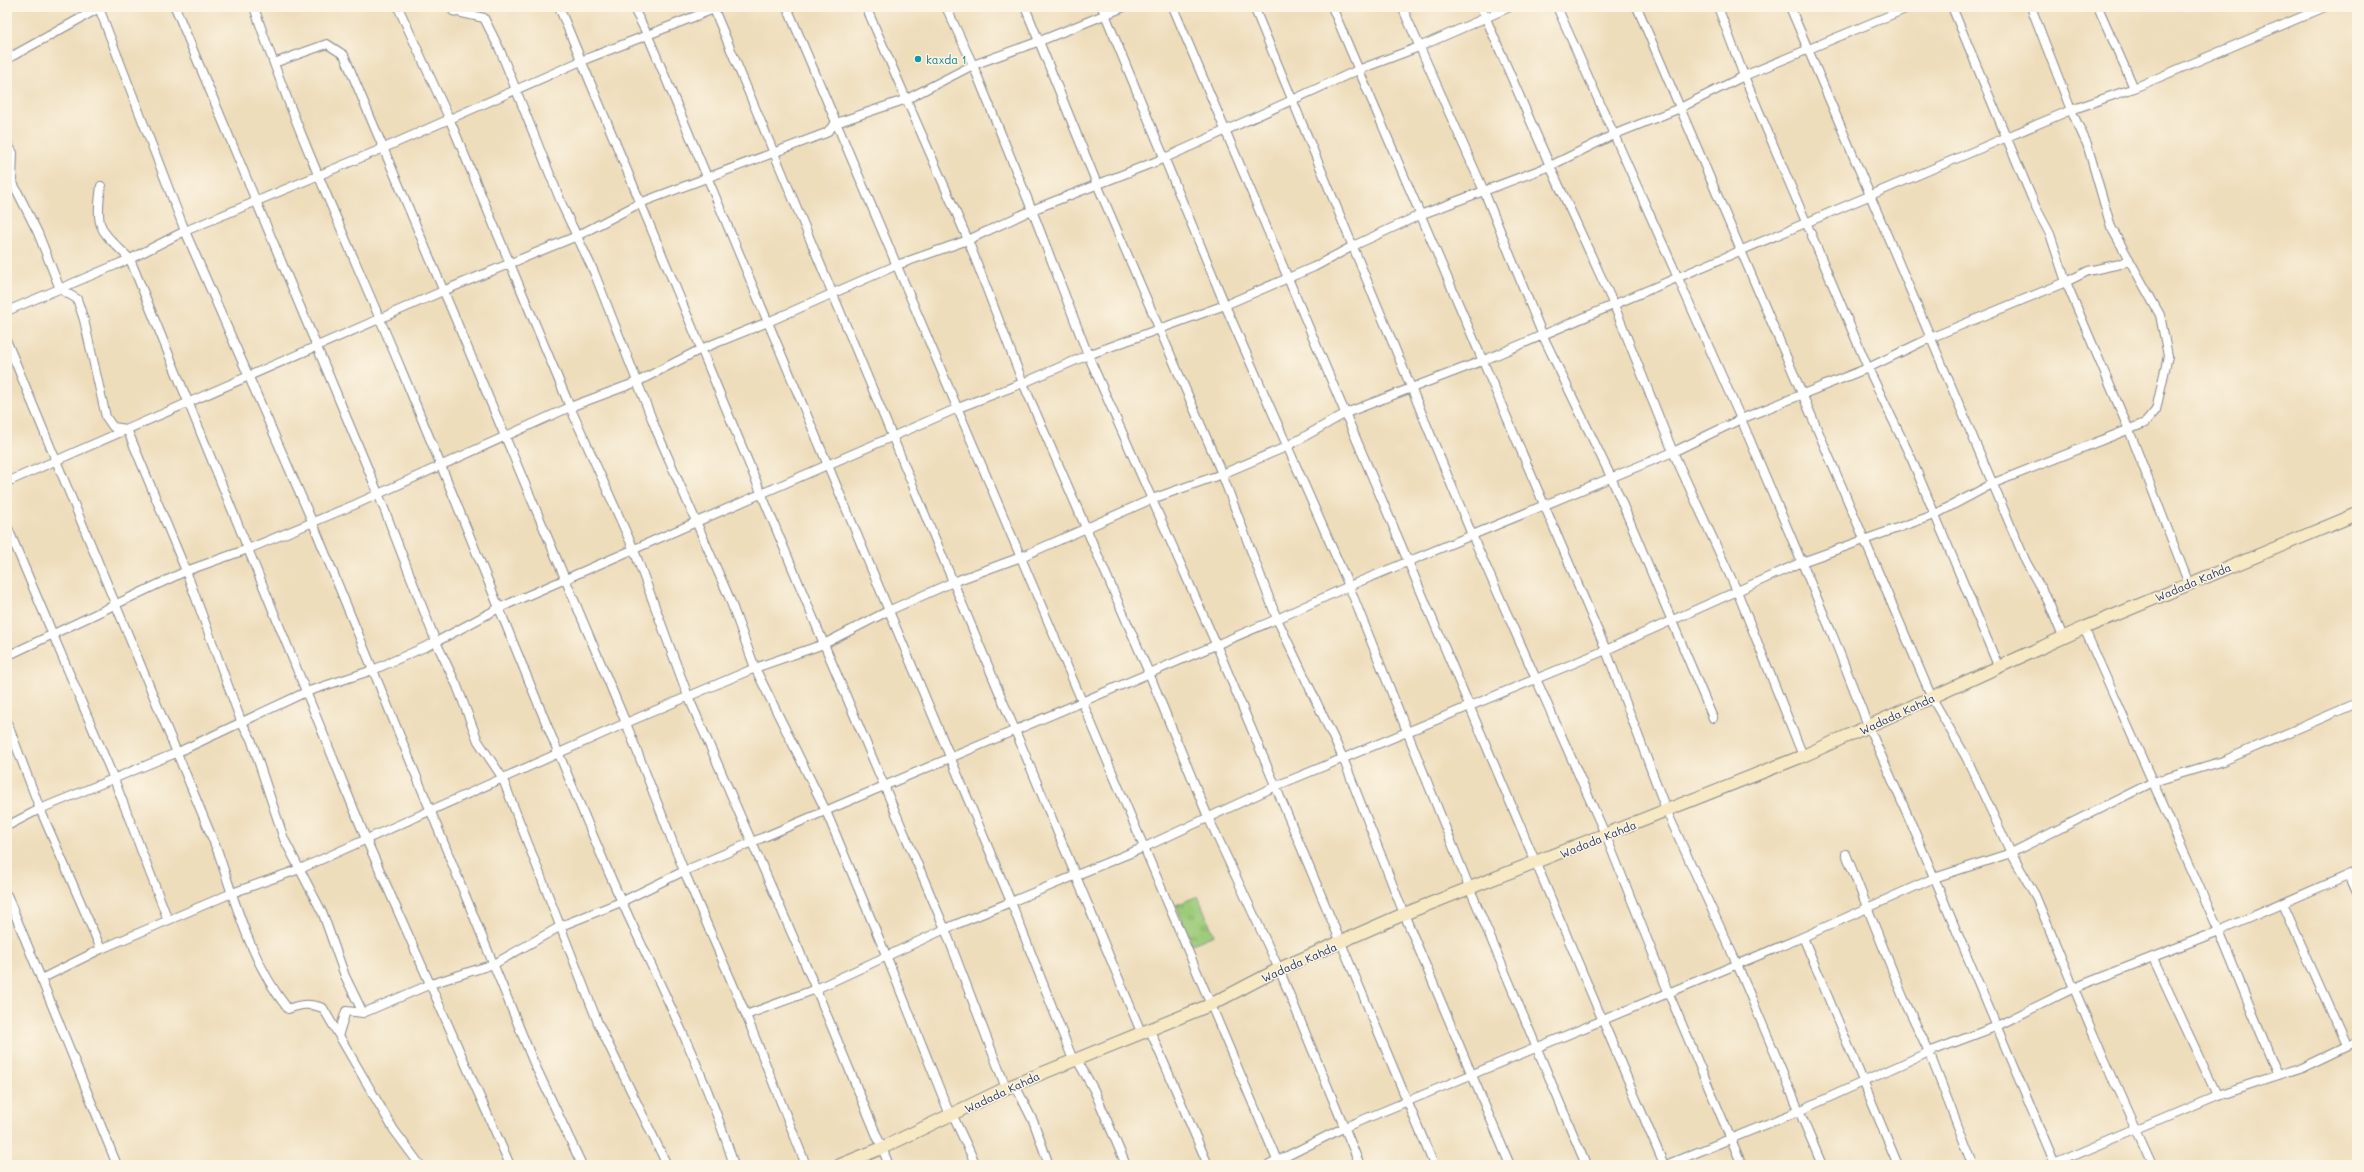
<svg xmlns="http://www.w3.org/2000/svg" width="2364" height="1172" viewBox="0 0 2364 1172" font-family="Mali,sans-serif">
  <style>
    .park { fill: url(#park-tufts); stroke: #5c7d6c }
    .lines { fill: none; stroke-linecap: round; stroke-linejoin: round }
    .street-casing { stroke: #84868c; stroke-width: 10 }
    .secondary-casing { stroke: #84868c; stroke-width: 14 }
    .street { stroke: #fff; stroke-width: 8 }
    .secondary { stroke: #f7e9c3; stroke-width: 12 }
    .culture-dot { fill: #0f9aa8; stroke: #fcf5e5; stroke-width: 1.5 }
    .labels { text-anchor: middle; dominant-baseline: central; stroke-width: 3; stroke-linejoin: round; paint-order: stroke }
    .culture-label { font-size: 11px; fill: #0d838f; stroke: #fcf5e5; text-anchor: start }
    .street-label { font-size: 11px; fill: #1b2f5e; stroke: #fcf5e5 }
  </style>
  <defs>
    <pattern id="park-tufts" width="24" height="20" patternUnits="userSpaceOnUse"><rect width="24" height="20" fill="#9ccb79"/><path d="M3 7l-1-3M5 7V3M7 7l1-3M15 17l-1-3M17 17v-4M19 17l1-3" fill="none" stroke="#7ea566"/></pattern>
  </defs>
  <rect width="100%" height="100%" fill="#fcf5e5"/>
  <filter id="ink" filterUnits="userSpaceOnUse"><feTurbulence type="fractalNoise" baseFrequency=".025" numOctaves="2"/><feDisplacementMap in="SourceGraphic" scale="8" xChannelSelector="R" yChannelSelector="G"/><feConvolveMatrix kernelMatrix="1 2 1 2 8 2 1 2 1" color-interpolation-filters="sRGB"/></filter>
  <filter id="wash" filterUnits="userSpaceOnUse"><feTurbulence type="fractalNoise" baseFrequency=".012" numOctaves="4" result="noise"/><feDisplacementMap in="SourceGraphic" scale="16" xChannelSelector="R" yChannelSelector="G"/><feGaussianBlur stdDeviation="0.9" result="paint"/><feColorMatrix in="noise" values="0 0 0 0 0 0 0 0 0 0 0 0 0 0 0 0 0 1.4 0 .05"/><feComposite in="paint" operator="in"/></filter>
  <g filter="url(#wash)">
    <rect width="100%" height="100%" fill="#edb"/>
    <polygon class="park" points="1198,896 1214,935 1192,944 1176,905"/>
  </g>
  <g filter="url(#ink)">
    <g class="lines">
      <g class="street-casing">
        <g id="street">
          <polyline points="175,7 378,493 436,642 457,686 478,741 502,777 598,1023 667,1165"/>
          <path d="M254,7c41,123 97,242 147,362 69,165 134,331 204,495 43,100 97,197 129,301"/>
          <polyline points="398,7 449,118 570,407 634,550 688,696 816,989 889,1165"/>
          <polyline points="451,7 453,11 484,18 500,50 563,207 594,272 657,432 729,597 755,668 826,811 886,955 950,1115"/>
          <polyline points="559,7 824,644 945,929 1006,1088"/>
          <polyline points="633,7 648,36 1011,902 1073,1060"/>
          <polyline points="713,7 1141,1032"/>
          <polyline points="787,7 1279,1165"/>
          <polyline points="866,7 968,240 1023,383 1149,673 1208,817 1279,969 1360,1165"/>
          <polyline points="946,7 973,65 1032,210 1088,355 1216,644 1434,1165"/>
          <polyline points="1025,7 1097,184 1222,474 1277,619 1343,758 1404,914 1510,1165"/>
          <polyline points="1102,7 1225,305 1349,586 1470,889 1586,1165"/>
          <polyline points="1173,7 1664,1165"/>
          <polyline points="1254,7 1472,535 1606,836 1669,994 1742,1165"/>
          <polyline points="1332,7 1606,650 1667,812 1737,964 1822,1165"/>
          <polyline points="1402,7 1484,191 1543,336 1611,477 1713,718"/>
          <polyline points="1481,7 1550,166 1614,305 1673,452 1737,591 1803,756"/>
          <polyline points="1557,7 1741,419 1833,636 1869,728 1909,818 2055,1165"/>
          <polyline points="1637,7 1932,698 1966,757 2011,853 2035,895 2094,1036 2152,1165"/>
          <polyline points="1718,7 1744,76 1868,368 1912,460 1999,668"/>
          <polyline points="1790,7 2026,562 2048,601 2063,637"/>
          <polyline points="1952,7 2036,208 2050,234 2066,282 2129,430 2189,584"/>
          <polyline points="2098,7 2134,88"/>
          <polyline points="99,8 185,231 312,521 533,1061 582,1165"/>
          <polyline points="7,59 101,7"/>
          <polyline points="274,63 327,44 344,55 626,723 684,871 746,1015 806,1165"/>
          <polyline points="7,143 13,153 12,181 38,233 60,289 77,299 84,320 106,417 113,427 127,429 186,571 241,721 251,739 284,839 323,914 345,976 363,1013 346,1011 339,1033"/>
          <path d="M101,186c-6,45 -1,43 29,73l236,580 144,326"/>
          <polyline points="7,311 130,259 185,231 384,148 581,61 719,7"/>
          <path d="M7,342l211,510c18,53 34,112 70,157 13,-5 22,-6 35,-1l71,122 26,35"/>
          <polyline points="7,482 443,291 577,236 640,203 826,133 836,123 907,99 973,65 1040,41 1124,7"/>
          <polyline points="7,526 114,779 168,920"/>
          <polyline points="2084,628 2219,931 2278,1075"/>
          <polyline points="7,656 186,571 248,549 354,505 570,407 637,382 701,349 768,322 897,265 968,240 1032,210 1165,158 1358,70 1419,47 1510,7"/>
          <polyline points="7,722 40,809 101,949"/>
          <polyline points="7,826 40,809 176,753 306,692 373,670 436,642 499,608 958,408 1023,383 1088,355 1225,305 1314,267 1353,246 1420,215 1550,166 1613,135 1680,108 1744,76 1910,7"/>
          <polyline points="1846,854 1903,997 1929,1052 1973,1165"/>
          <polyline points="2349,875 2357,893"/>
          <polyline points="7,895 117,1165"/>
          <polyline points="2283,904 2346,1045"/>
          <polyline points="1803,937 1898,1165"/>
          <polyline points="2153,958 2217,1095"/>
          <polyline points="41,979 101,949 232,893 300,869 626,723 755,668 824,644 888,611 953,582 1021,557 1152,499 1222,474 1286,447 1346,413 1482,361 2007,137 2071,110 2134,88 2325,7"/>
          <polyline points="363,1013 431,984 494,964 561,926 621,902 684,871 1277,619 1349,586 1673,452 1741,419 1868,368 1930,338 2066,282 2088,271 2120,264 2129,259"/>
          <polyline points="746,1015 816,989 945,929 1145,847 1276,786 1606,650 1802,562 1934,515 1994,483 2145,423 2156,410 2168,356 2160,315 2111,227 2087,144 2071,110 2031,7"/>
          <polyline points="1149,1028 1208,1165"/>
          <polyline points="1076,1058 1094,1090 1126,1165"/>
          <polyline points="1015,1085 1034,1123 1049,1165"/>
          <polyline points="952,1114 976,1165"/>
          <polyline points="2054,1164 2217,1095 2303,1067 2357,1041"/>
          <polyline points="1269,1165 1343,1128 1803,937 1934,878 2011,853 2153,782 2223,761 2357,703"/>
          <polyline points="1666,1165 1799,1111 1929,1052 1995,1027 2074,988 2219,931 2357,871"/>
        </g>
      </g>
      <g class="secondary-casing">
        <polyline id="secondary" points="840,1165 882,1148 1006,1088 1210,1005 1279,969 1404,914 1803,756 2084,628 2357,514"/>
      </g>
      <use href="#street" class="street"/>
      <use href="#secondary" class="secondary"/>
    </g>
  </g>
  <circle class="culture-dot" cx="918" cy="59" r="4"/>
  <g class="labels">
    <g class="culture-label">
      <text x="926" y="59">kaxda 1</text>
    </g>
    <g class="street-label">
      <text transform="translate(2193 582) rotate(-23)">Wadada Kahda</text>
      <text transform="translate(1897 714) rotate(-25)">Wadada Kahda</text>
      <text transform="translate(1598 839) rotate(-22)">Wadada Kahda</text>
      <text transform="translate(1299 962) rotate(-24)">Wadada Kahda</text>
      <text transform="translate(1002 1092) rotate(-25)">Wadada Kahda</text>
    </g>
  </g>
  <rect width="2364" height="1172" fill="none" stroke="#fcf5e5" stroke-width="24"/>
</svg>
